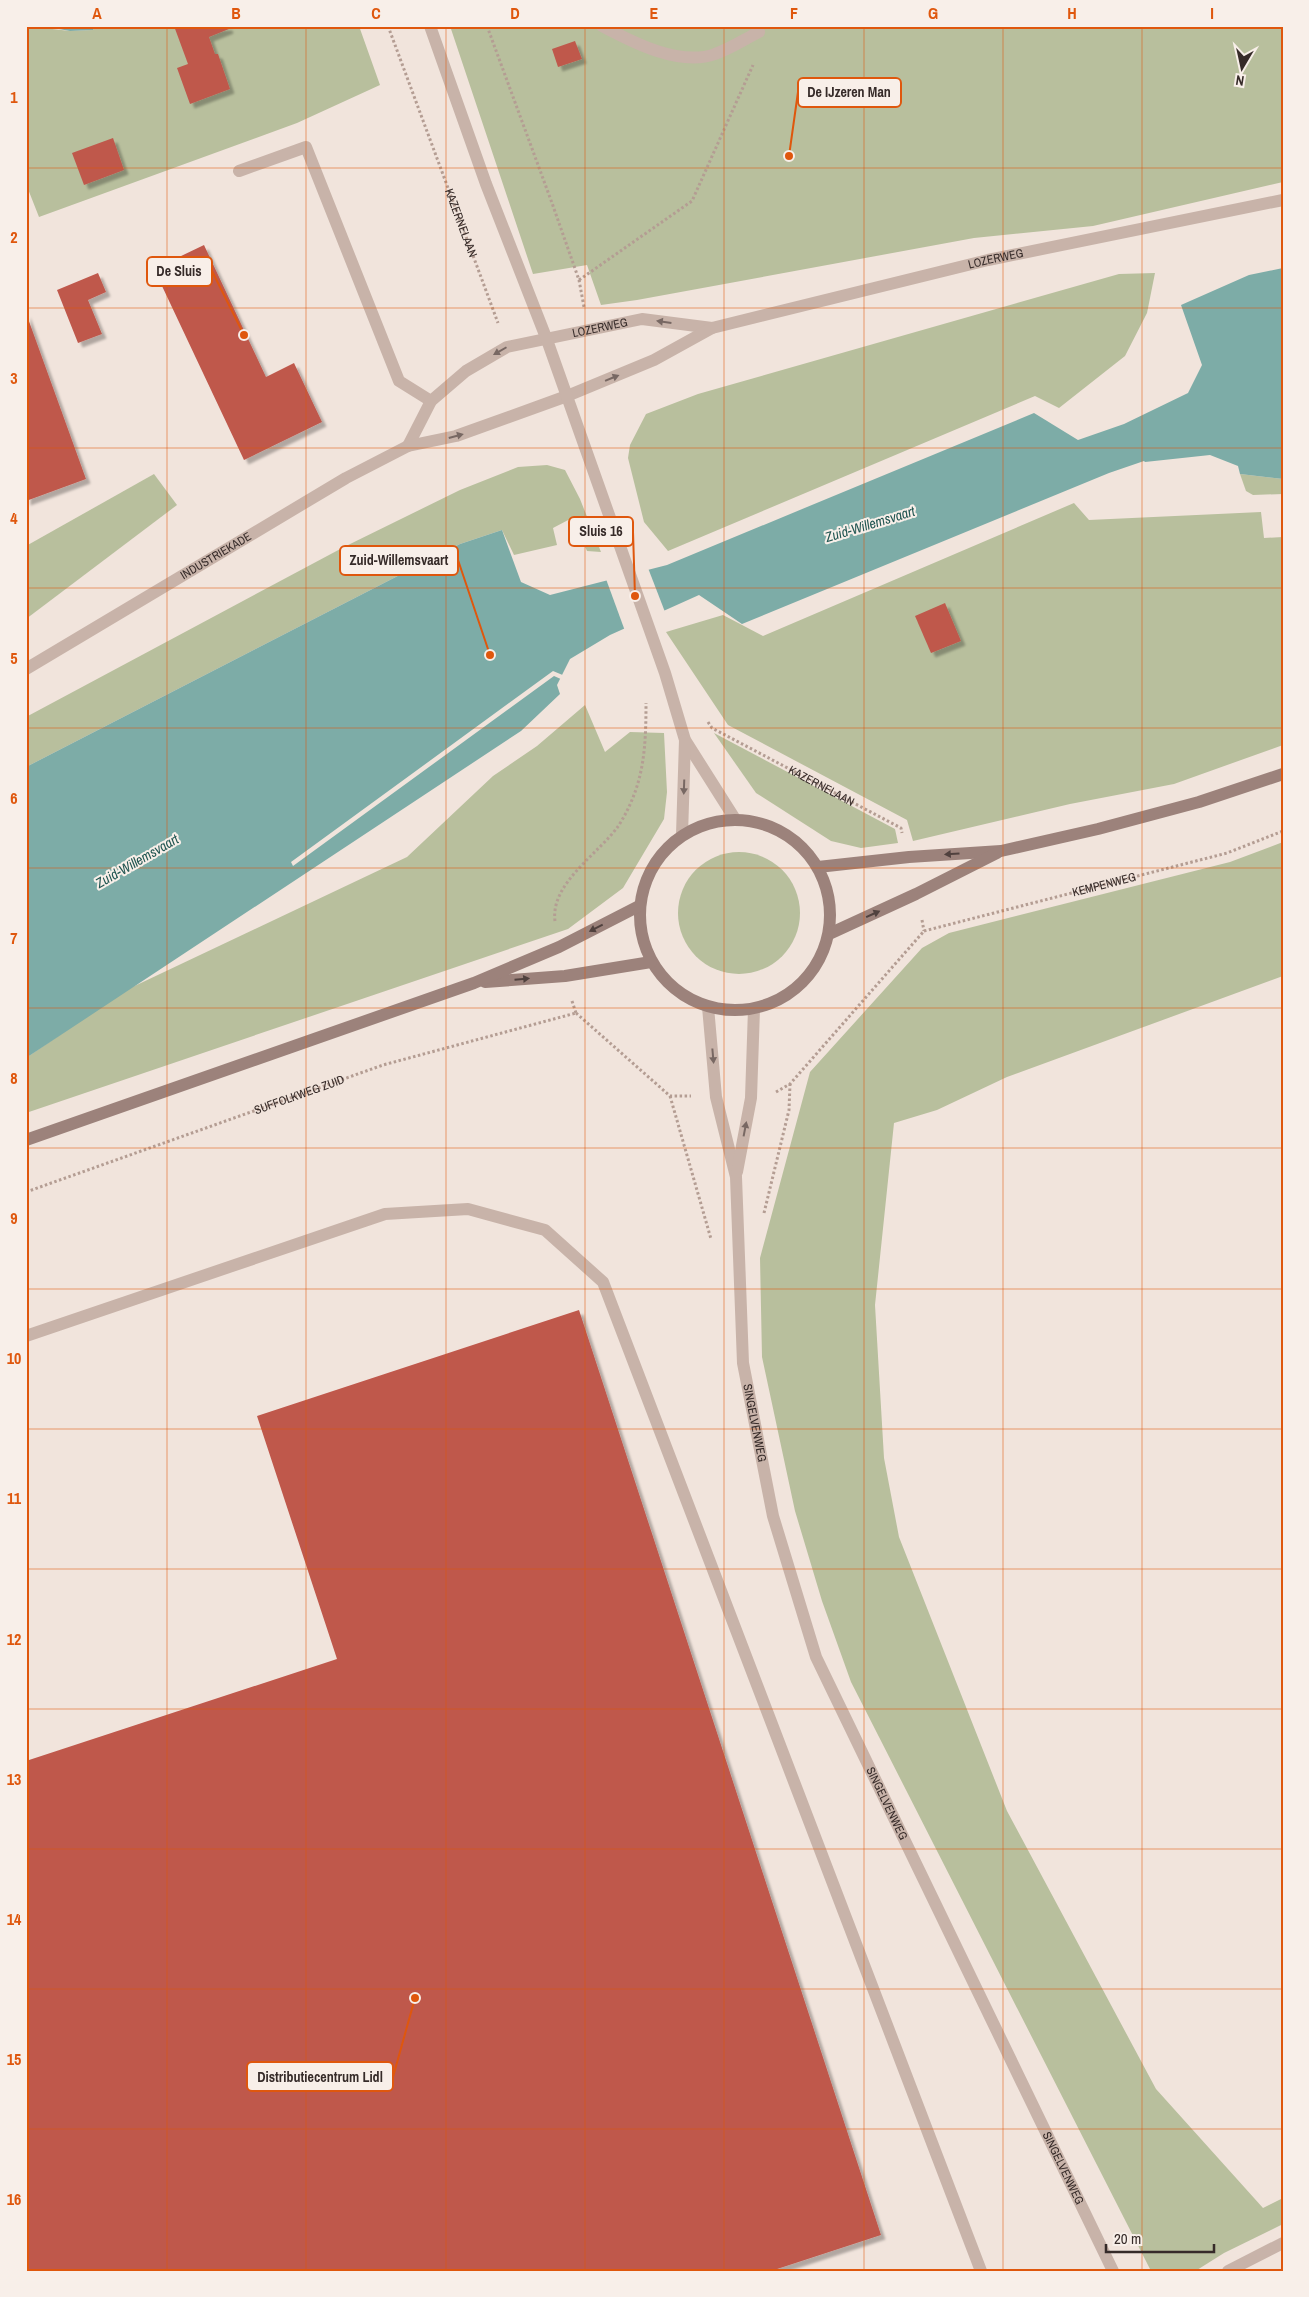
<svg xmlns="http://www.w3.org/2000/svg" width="1309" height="2297" viewBox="0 0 1309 2297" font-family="'Archivo Narrow',sans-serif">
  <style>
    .green { fill: #b8bf9d }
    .water { fill: #7daca7 }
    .pier { fill: #f1e4dc }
    .building { fill: #bf584c; filter: url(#shadow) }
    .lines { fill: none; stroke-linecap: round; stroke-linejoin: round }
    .path { stroke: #b49d93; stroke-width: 3; stroke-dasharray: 2.5 2.5; stroke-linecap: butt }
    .service { stroke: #c8b3a9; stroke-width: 12 }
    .minor { stroke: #c8b3a9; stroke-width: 12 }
    .tertiary { stroke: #c8b3a9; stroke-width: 12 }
    .secondary { stroke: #9c827b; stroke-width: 12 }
    .oneway { fill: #786863 }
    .oneway2 { fill: #50413e }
    .grid { fill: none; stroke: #df570d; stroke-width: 1; stroke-opacity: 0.55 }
    .labels { text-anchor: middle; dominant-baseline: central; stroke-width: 4; stroke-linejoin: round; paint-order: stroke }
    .street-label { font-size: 12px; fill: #362b29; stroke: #f8efe9 }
    .water-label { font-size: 14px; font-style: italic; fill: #205551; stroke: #f8efe9 }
    .leader { fill: none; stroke: #df570d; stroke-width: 2 }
    .callout-dot { fill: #df570d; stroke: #f8efe9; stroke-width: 2 }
    .callout { fill: #f8efe9; stroke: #df570d; stroke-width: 2 }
    .callout-label { font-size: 14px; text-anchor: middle; font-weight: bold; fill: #362b29 }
    .neatline { fill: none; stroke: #df570d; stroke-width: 2 }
    .grid-label { font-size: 16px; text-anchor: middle; font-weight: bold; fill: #df570d }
  </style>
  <defs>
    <filter id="shadow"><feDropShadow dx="4.5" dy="4.5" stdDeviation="1" flood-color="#0004"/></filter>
  </defs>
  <rect width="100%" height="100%" fill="#f1e4dc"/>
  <g class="green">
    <polygon points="26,26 70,31 93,30 96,26 359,26 380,85 297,123 39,217 26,184"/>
    <polygon points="450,26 1283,26 1283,182 1093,226 974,238 637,300 601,305 587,265 533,274"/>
    <polygon points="1155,273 1147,313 1125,356 1059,408 1035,396 668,551 644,522 628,458 630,445 646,414 698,394 1119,274"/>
    <polygon points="547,465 565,470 580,499 601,552 587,551 572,518 553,528 557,545 514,555 502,530 460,544 26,767 26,717 344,547 460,490 518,467"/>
    <polygon points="154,474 177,505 26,619 26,546"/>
    <polygon points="1240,474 1283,479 1283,494 1253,495 1246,491"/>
    <polygon points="1074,503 1089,520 1261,512 1264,538 1283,537 1283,745 1174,784 1070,804 913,841 907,820 728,725 666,632 723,615 763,636"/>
    <polygon points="585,705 605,752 630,732 664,733 667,792 664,819 623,888 568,929 26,1113 26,1058 124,991 407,857 493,776 537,746"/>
    <polygon points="714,733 895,829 898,843 861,848 831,841 756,793"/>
    <polygon points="1283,842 1283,976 1007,1077 937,1110 894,1123 875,1305 884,1458 899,1537 1007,1811 1156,2089 1263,2208 1283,2198 1283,2224 1224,2253 1197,2270 1151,2271 851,1682 822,1601 795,1511 762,1357 760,1258 810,1072 922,948 949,933 1230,862"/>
    <circle cx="739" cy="913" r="61"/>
  </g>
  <g class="water">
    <polygon points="42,26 96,26 93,30 70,31"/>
    <polygon points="1283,268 1283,479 1240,474 1238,466 1210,455 1145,462 1144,461 1109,473 742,624 699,595 610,635 570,659 557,685 560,694 521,731 26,1058 26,767 460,544 502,530 521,582 550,595 667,565 1034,413 1078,440 1124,424 1188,393 1202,365 1181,305 1249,275"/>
  </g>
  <g class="pier">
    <polygon points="648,568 665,612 625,631 606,579"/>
    <polygon points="553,671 565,676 563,680 554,676 293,866 291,862"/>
  </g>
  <g class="building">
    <polygon points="174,26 228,26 229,29 209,37 215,54 218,54 230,89 190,104 177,68 188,64"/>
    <polygon points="575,41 582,59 558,67 552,49"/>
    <polygon points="113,138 124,170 84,185 72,153"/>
    <polygon points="204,245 266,377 294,363 322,422 244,460 154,269"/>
    <polygon points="98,273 106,292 88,300 102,334 78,343 57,290"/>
    <polygon points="26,313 86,479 26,501"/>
    <polygon points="945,603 961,641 931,653 915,616"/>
    <polygon points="579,1310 881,2235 771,2271 26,2271 26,1761 337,1659 257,1416"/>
  </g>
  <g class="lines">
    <g class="path">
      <path id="s1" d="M388,26l110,297"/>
      <polyline points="487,26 552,203 579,280 584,307"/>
      <polyline points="579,280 692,201 753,65"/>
      <path id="s2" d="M708,722l4,6 189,100 1,5"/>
      <polyline points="922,920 924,931"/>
      <path d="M555,921c-5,-38 45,-68 64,-96 25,-40 27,-76 27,-122"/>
      <path id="s3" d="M924,931l303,-78 56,-22"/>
      <polyline points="572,1001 576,1013"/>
      <polyline points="576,1013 670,1096 691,1096"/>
      <polyline points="776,1092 790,1084 924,931"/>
      <polyline points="670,1096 711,1239"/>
      <path id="s4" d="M26,1192l357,-127 193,-52"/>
      <polyline points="764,1213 789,1110 790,1084"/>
    </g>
    <g class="service">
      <path d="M602,26c30,16 78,41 113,28 15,-5 30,-15 44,-22"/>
      <polyline points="239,171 306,147 399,381 431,401"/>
      <polyline points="26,1336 385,1214 468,1209 545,1230 603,1282 981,2271"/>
    </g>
    <g class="minor">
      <path id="s5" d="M408,446l23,-45 35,-30 41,-24 135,-28 70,9"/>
      <path id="s6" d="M26,669l320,-191 62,-32 48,-10 111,-40 87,-36 58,-32 276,-68 295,-60"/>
      <path id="s7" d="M708,1007l8,90 20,80 7,186 30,153 43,141 297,614"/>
      <polyline points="737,1172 751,1098 754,1009"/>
      <polyline points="1228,2271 1283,2243"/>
    </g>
    <g class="tertiary">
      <polyline points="430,26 486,184 547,340 665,673 685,740 735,819"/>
      <polyline points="682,835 685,740"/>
    </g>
    <g class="secondary">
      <circle cx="735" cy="915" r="95"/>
      <polyline points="818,867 909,857 1001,851 1098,829 1199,802 1283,774"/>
      <polyline points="829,934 916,894 997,853"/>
      <polyline points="485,982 565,976 651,962"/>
      <polyline points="26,1140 474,983 559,947 639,906"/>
    </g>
  </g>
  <defs><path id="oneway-solid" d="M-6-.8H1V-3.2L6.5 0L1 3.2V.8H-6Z" transform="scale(1.25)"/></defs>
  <g class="oneway">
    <use href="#oneway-solid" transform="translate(664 322) rotate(-172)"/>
    <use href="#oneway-solid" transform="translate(500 351) rotate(150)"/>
    <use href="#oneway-solid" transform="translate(612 378) rotate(-22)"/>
    <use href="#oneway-solid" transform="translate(456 436) rotate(-15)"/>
    <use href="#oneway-solid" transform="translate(684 787) rotate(92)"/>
    <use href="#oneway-solid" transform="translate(713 1056) rotate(85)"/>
    <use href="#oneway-solid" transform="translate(745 1129) rotate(-79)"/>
  </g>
  <g class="oneway2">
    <use href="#oneway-solid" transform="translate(952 854) rotate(176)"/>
    <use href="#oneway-solid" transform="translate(873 914) rotate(-24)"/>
    <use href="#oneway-solid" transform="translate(596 928) rotate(153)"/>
    <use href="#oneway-solid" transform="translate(522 979) rotate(-5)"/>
  </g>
  <path class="grid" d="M167,26v2245M306,26v2245M446,26v2245M585,26v2245M724,26v2245M864,26v2245M1003,26v2245M1142,26v2245M26,168h1257M26,308h1257M26,448h1257M26,588h1257M26,728h1257M26,868h1257M26,1008h1257M26,1148h1257M26,1289h1257M26,1429h1257M26,1569h1257M26,1709h1257M26,1849h1257M26,1989h1257M26,2129h1257"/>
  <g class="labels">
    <g class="street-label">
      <text stroke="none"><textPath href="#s1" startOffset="210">KAZERNELAAN</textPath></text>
      <text stroke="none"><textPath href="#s6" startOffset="1062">LOZERWEG</textPath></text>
      <text stroke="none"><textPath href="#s5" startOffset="239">LOZERWEG</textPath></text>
      <text stroke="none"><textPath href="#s6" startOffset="221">INDUSTRIEKADE</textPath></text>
      <text stroke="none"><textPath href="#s2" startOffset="131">KAZERNELAAN</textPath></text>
      <text stroke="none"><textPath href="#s3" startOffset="186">KEMPENWEG</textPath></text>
      <text stroke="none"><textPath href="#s4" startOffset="290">SUFFOLKWEG ZUID</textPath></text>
      <text stroke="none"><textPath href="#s7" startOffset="420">SINGELVENWEG</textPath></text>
      <text stroke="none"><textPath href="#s7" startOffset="825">SINGELVENWEG</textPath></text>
      <text stroke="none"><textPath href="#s7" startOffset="1230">SINGELVENWEG</textPath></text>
    </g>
    <g class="water-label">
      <text transform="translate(870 524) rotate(-17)">Zuid-Willemsvaart</text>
      <text transform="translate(137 861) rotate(-30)">Zuid-Willemsvaart</text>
    </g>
  </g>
  <path class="leader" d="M789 156L798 92M244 335L212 271M635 596L633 532M490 655L458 560M415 1998L393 2077"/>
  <g class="callout-dot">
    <circle cx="789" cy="156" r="5"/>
    <circle cx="244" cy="335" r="5"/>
    <circle cx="635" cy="596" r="5"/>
    <circle cx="490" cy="655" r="5"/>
    <circle cx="415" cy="1998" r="5"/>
  </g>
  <g class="callout">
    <rect x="798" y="78" width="103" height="29" rx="5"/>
    <rect x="147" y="257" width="65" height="29" rx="5"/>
    <rect x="569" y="517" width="64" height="29" rx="5"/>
    <rect x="340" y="546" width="118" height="29" rx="5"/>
    <rect x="247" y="2062" width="146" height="29" rx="5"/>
  </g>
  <g class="callout-label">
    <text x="849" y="97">De IJzeren Man</text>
    <text x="179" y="276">De Sluis</text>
    <text x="601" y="536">Sluis 16</text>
    <text x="399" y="565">Zuid-Willemsvaart</text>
    <text x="320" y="2082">Distributiecentrum Lidl</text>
  </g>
  <rect width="1309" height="2297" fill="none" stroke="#f8efe9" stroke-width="55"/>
  <g transform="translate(1242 68) rotate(189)" stroke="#f8efe9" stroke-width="4" paint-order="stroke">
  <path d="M0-4L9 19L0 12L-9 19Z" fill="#362b29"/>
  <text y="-8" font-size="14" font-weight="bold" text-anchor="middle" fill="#362b29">N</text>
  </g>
  <path d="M1106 2244v8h108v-8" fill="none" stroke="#362b29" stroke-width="2.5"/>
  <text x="1114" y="2244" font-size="15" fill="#362b29" stroke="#f8efe9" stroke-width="4" paint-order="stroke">20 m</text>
  <rect x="28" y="28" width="1254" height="2242" class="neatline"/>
  <g class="grid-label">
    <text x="97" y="19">A</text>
    <text x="236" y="19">B</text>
    <text x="376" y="19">C</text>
    <text x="515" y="19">D</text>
    <text x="654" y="19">E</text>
    <text x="794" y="19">F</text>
    <text x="933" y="19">G</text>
    <text x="1072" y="19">H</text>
    <text x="1212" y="19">I</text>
    <text x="14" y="103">1</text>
    <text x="14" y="243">2</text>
    <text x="14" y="384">3</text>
    <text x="14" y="524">4</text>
    <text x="14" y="664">5</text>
    <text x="14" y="804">6</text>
    <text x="14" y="944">7</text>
    <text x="14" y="1084">8</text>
    <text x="14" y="1224">9</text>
    <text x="14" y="1364">10</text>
    <text x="14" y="1504">11</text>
    <text x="14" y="1645">12</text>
    <text x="14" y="1785">13</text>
    <text x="14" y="1925">14</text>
    <text x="14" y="2065">15</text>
    <text x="14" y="2205">16</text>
  </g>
</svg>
